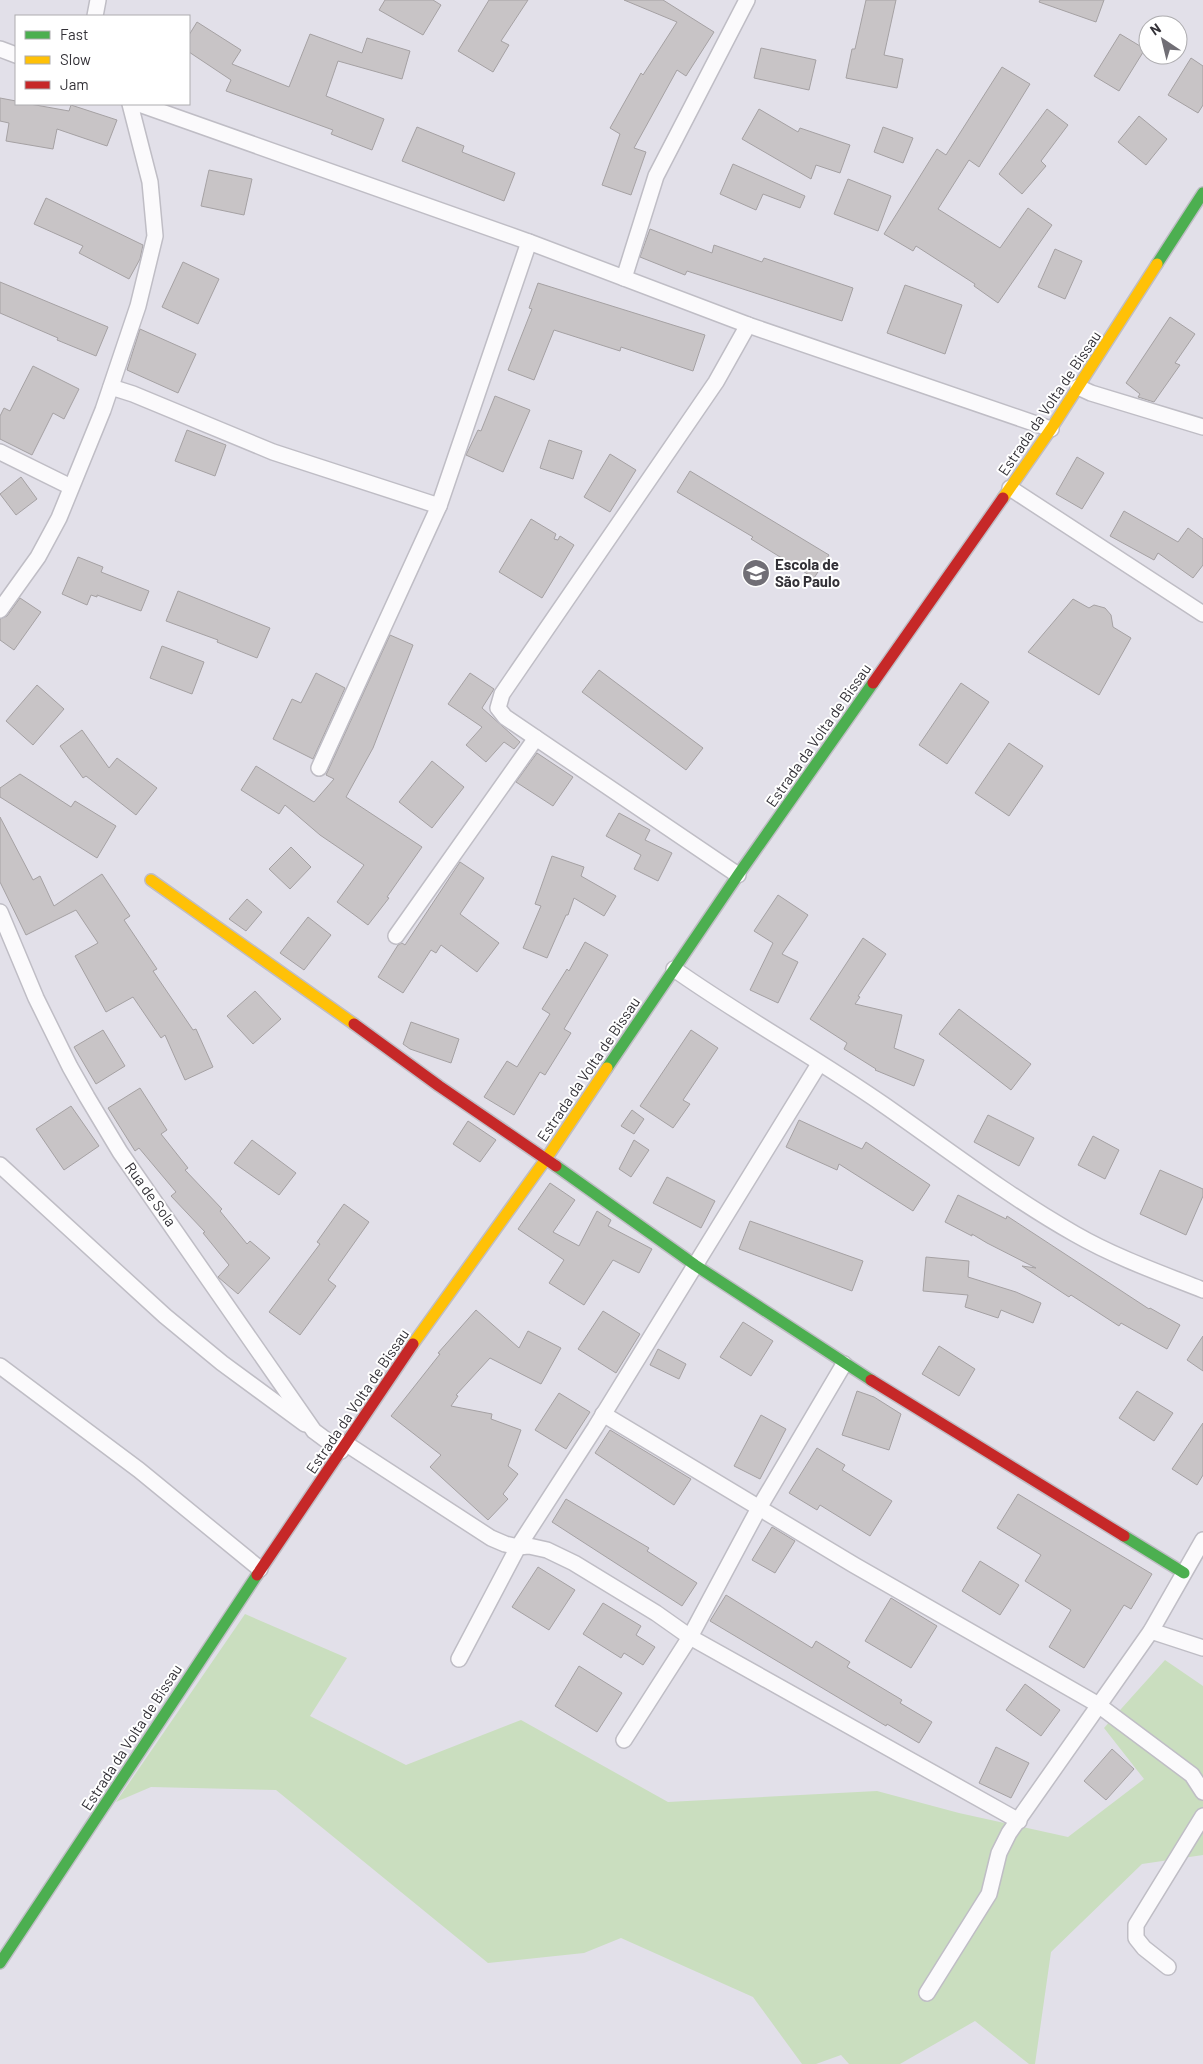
<svg xmlns="http://www.w3.org/2000/svg" width="1203" height="2064" viewBox="0 0 1203 2064" font-family="Barlow,sans-serif">
  <style>
    .green { fill: #cadebf }
    .building { fill: #c8c4c6; stroke: #a5a1a3 }
    .lines { fill: none; stroke-linecap: round; stroke-linejoin: round }
    .street-casing { stroke: #bfbdc5; stroke-width: 18 }
    .fast-casing { stroke: #bfbdc5; stroke-width: 14 }
    .slow-casing { stroke: #bfbdc5; stroke-width: 14 }
    .jam-casing { stroke: #bfbdc5; stroke-width: 14 }
    .street { stroke: #fbfafc; stroke-width: 15 }
    .fast { stroke: #4caf50; stroke-width: 11 }
    .slow { stroke: #ffc107; stroke-width: 11 }
    .jam { stroke: #c62828; stroke-width: 11 }
    .labels { text-anchor: middle; dominant-baseline: central; stroke-width: 4; stroke-linejoin: round; paint-order: stroke }
    .street-label { font-size: 15px; fill: #323036; stroke: #fff }
    .poi-label { font-size: 15px; font-weight: bold; fill: #323036; stroke: #fff; text-anchor: start }
  </style>
  <rect width="100%" height="100%" fill="#e2e0e9"/>
  <polygon class="green" points="245,1614 347,1658 310,1716 406,1765 521,1720 668,1802 877,1791 959,1813 1068,1837 1144,1779 1104,1728 1165,1660 1203,1686 1203,1855 1142,1864 1051,1952 1035,2064 1029,2064 975,2021 900,2064 849,2064 841,2055 816,2064 802,2064 753,1997 621,1938 584,1953 488,1963 276,1790 151,1787 116,1802"/>
  <g class="building">
    <polygon points="385,0 433,0 441,5 423,35 379,10"/>
    <polygon points="489,0 528,0 501,41 509,45 493,72 458,51"/>
    <polygon points="624,0 663,0 714,32 686,76 677,70 634,148 646,152 631,195 602,185 620,134 610,128 641,73 643,75 677,22"/>
    <polygon points="866,0 896,0 884,55 903,59 897,88 846,78 852,49 855,49"/>
    <polygon points="1040,0 1104,0 1096,22 1039,2"/>
    <polygon points="197,22 241,50 232,64 289,87 310,34 362,53 367,38 410,51 402,79 338,61 326,96 384,119 372,150 331,134 333,130 226,91 231,80 189,52 189,35"/>
    <polygon points="1120,34 1145,49 1119,91 1094,76"/>
    <polygon points="761,48 816,60 809,90 754,78"/>
    <polygon points="1191,58 1203,66 1203,105 1198,113 1168,95"/>
    <polygon points="1002,67 1030,84 979,167 969,160 938,209 1000,248 1028,208 1052,225 998,303 974,286 975,284 916,246 913,251 884,234 937,149 946,155"/>
    <polygon points="0,98 16,101 16,104 30,104 69,111 71,105 117,120 107,146 57,129 53,149 6,141 9,123 0,121"/>
    <polygon points="759,109 798,132 800,128 850,145 840,173 816,165 811,179 742,139"/>
    <polygon points="1047,109 1068,125 1041,161 1046,166 1022,194 999,174"/>
    <polygon points="1139,116 1167,139 1146,165 1118,142"/>
    <polygon points="417,127 464,146 462,152 515,173 504,201 402,161"/>
    <polygon points="883,127 913,138 903,163 874,152"/>
    <polygon points="733,164 805,196 800,208 763,194 756,210 720,194"/>
    <polygon points="209,170 252,179 244,215 201,206"/>
    <polygon points="848,179 891,196 878,231 834,214"/>
    <polygon points="46,198 143,245 140,259 129,279 79,253 83,246 34,224"/>
    <polygon points="650,229 712,253 714,245 762,262 764,258 853,288 842,321 687,271 685,275 640,257"/>
    <polygon points="1055,249 1082,261 1065,299 1038,287"/>
    <polygon points="183,262 219,279 198,324 162,307"/>
    <polygon points="0,282 108,327 96,356 57,340 58,338 0,313"/>
    <polygon points="538,283 705,335 693,371 621,347 620,351 554,330 534,380 508,370 532,309 529,308"/>
    <polygon points="905,285 962,305 945,354 887,333"/>
    <polygon points="1170,317 1195,334 1175,363 1180,365 1154,402 1138,397 1140,394 1126,383"/>
    <polygon points="140,329 196,354 178,393 127,370"/>
    <polygon points="33,366 79,389 64,419 53,413 32,455 0,439 0,416 4,408 10,411"/>
    <polygon points="495,396 530,410 503,472 466,455 478,430 481,431"/>
    <polygon points="187,430 226,445 215,476 175,461"/>
    <polygon points="549,440 582,451 573,479 540,468"/>
    <polygon points="610,454 636,470 610,512 584,497"/>
    <polygon points="1077,457 1104,473 1082,509 1056,494"/>
    <polygon points="690,471 829,555 814,578 751,539 753,537 677,492"/>
    <polygon points="21,477 37,499 16,515 0,494"/>
    <polygon points="1124,511 1178,542 1188,528 1203,539 1203,565 1193,578 1158,553 1154,560 1110,536"/>
    <polygon points="531,519 556,534 554,539 558,540 560,536 574,545 542,598 499,572"/>
    <polygon points="78,557 103,567 101,572 149,591 141,611 97,595 97,597 91,595 87,605 62,594"/>
    <polygon points="178,591 270,628 257,658 217,642 218,640 166,621"/>
    <polygon points="20,598 41,612 14,650 0,640 0,619 7,616"/>
    <polygon points="1073,599 1089,608 1094,605 1105,608 1111,615 1113,627 1131,638 1099,695 1028,652"/>
    <polygon points="390,635 413,645 373,748 346,797 422,847 387,897 389,898 368,925 337,902 364,865 320,835 285,805 279,814 241,790 256,766 314,802 334,779 326,775"/>
    <polygon points="162,646 204,662 192,694 150,678"/>
    <polygon points="599,670 703,748 686,770 582,692"/>
    <polygon points="316,673 345,688 313,759 273,739 292,699 301,703"/>
    <polygon points="470,673 494,689 482,708 520,742 514,749 504,742 486,762 466,745 482,727 448,704"/>
    <polygon points="961,683 989,702 947,764 919,745"/>
    <polygon points="37,685 64,709 33,745 6,721"/>
    <polygon points="82,730 109,768 117,758 157,788 136,815 86,776 83,778 60,746"/>
    <polygon points="1009,743 1043,766 1009,816 975,793"/>
    <polygon points="537,753 573,777 553,806 516,782"/>
    <polygon points="432,761 464,787 432,828 399,802"/>
    <polygon points="20,774 71,807 75,801 116,826 97,858 0,797 0,788"/>
    <polygon points="619,813 650,830 645,840 672,853 658,881 634,869 641,855 606,836"/>
    <polygon points="0,817 33,880 40,876 54,906 102,874 130,916 124,920 157,969 153,971 193,1030 196,1029 213,1067 185,1080 165,1035 161,1038 133,997 106,1012 75,956 98,943 76,910 26,935 0,882"/>
    <polygon points="291,847 311,867 290,889 269,869"/>
    <polygon points="552,856 584,867 581,876 616,896 604,916 574,898 568,915 566,915 547,958 523,948 541,906 535,904"/>
    <polygon points="460,862 484,878 460,914 499,943 477,972 441,945 436,953 431,950 403,993 378,977 398,945 402,943 405,945"/>
    <polygon points="778,895 808,915 782,954 798,962 778,1003 750,990 773,943 754,931"/>
    <polygon points="247,899 262,912 246,931 229,919"/>
    <polygon points="308,917 331,935 304,970 280,953"/>
    <polygon points="863,938 886,954 858,996 860,997 855,1004 902,1015 894,1048 924,1060 914,1086 875,1070 876,1069 844,1049 847,1043 810,1019"/>
    <polygon points="585,942 608,955 564,1029 571,1033 545,1075 540,1072 514,1115 484,1097 507,1061 517,1067 550,1014 542,1009 567,969 569,971"/>
    <polygon points="255,991 281,1019 253,1044 227,1016"/>
    <polygon points="959,1009 1031,1064 1011,1090 939,1034"/>
    <polygon points="411,1022 459,1039 451,1063 410,1049 403,1044"/>
    <polygon points="103,1030 125,1066 96,1084 74,1047"/>
    <polygon points="691,1030 718,1048 683,1100 690,1104 673,1128 640,1106"/>
    <polygon points="140,1088 167,1130 161,1134 188,1168 185,1170 222,1209 220,1211 247,1244 250,1241 270,1258 238,1294 218,1277 229,1265 203,1233 205,1232 171,1196 176,1192 139,1148 135,1151 108,1108"/>
    <polygon points="71,1106 99,1146 64,1170 36,1129"/>
    <polygon points="632,1110 644,1119 634,1134 621,1126"/>
    <polygon points="988,1115 1034,1138 1019,1166 974,1142"/>
    <polygon points="799,1120 862,1149 866,1142 930,1185 913,1211 839,1164 837,1170 786,1147"/>
    <polygon points="468,1121 496,1140 480,1162 453,1144"/>
    <polygon points="1093,1136 1119,1150 1105,1179 1078,1165"/>
    <polygon points="252,1140 296,1173 279,1195 234,1163"/>
    <polygon points="634,1140 649,1150 631,1177 619,1169"/>
    <polygon points="1160,1170 1203,1189 1203,1196 1186,1235 1140,1214"/>
    <polygon points="667,1177 715,1201 701,1228 653,1203"/>
    <polygon points="550,1183 575,1200 553,1232 579,1246 597,1211 611,1220 608,1226 652,1249 639,1273 613,1260 584,1305 549,1283 564,1260 518,1229"/>
    <polygon points="958,1195 1006,1219 1007,1216 1149,1309 1150,1308 1180,1325 1167,1349 1121,1323 1119,1326 1071,1295 1069,1297 1022,1266 1036,1268 987,1243 972,1234 972,1236 945,1222"/>
    <polygon points="344,1204 369,1222 328,1280 336,1286 300,1335 269,1312 320,1244 317,1242"/>
    <polygon points="750,1221 863,1261 852,1291 739,1249"/>
    <polygon points="926,1257 969,1261 968,1277 1016,1292 1041,1303 1033,1323 1001,1310 998,1318 965,1307 968,1295 923,1291"/>
    <polygon points="476,1310 519,1348 528,1331 561,1348 541,1384 490,1358 456,1395 458,1396 451,1406 492,1414 491,1419 521,1430 508,1466 518,1474 503,1494 508,1499 488,1520 430,1467 441,1455 391,1416 440,1354 438,1353"/>
    <polygon points="603,1311 640,1334 616,1373 578,1349"/>
    <polygon points="743,1322 773,1341 751,1376 720,1357"/>
    <polygon points="1203,1336 1203,1371 1187,1360"/>
    <polygon points="939,1346 975,1369 959,1396 922,1374"/>
    <polygon points="658,1349 686,1364 679,1379 650,1365"/>
    <polygon points="857,1391 874,1397 901,1414 889,1450 842,1435"/>
    <polygon points="1137,1391 1173,1413 1154,1441 1119,1418"/>
    <polygon points="559,1393 590,1412 566,1449 535,1430"/>
    <polygon points="761,1415 786,1429 760,1479 734,1466"/>
    <polygon points="1203,1423 1203,1475 1197,1485 1172,1469"/>
    <polygon points="610,1430 691,1479 674,1505 595,1453"/>
    <polygon points="817,1448 845,1465 842,1470 892,1501 870,1536 820,1505 817,1510 789,1493"/>
    <polygon points="1018,1494 1152,1574 1131,1609 1124,1605 1084,1668 1049,1647 1071,1610 1025,1581 1041,1555 997,1528"/>
    <polygon points="566,1499 649,1548 647,1551 697,1583 682,1606 552,1522"/>
    <polygon points="772,1527 795,1541 775,1573 752,1560"/>
    <polygon points="980,1561 1019,1585 1000,1615 962,1591"/>
    <polygon points="538,1567 575,1590 549,1630 512,1607"/>
    <polygon points="726,1595 812,1648 816,1641 850,1662 847,1667 902,1700 900,1703 932,1722 919,1743 887,1724 886,1726 710,1621"/>
    <polygon points="891,1598 937,1626 911,1668 865,1641"/>
    <polygon points="603,1603 641,1626 636,1635 655,1647 643,1665 624,1653 621,1658 583,1634"/>
    <polygon points="579,1666 622,1693 597,1732 555,1706"/>
    <polygon points="1025,1684 1060,1710 1041,1736 1006,1710"/>
    <polygon points="996,1747 1029,1763 1011,1798 979,1783"/>
    <polygon points="1112,1749 1134,1769 1106,1800 1084,1781"/>
  </g>
  <g class="lines">
    <g class="street-casing">
      <g id="street">
        <polyline points="95,16 98,0"/>
        <polyline points="0,49 16,55"/>
        <polyline points="139,104 529,242 748,325 1051,429"/>
        <polyline points="624,278 656,176 747,0"/>
        <polyline points="111,387 133,394 273,452 439,506"/>
        <polyline points="1078,387 1091,393 1203,427"/>
        <polyline points="0,452 71,487"/>
        <polyline points="1010,488 1203,614"/>
        <polyline points="0,610 38,557 59,518 103,410 138,306 155,236 150,182 130,104"/>
        <polyline points="319,768 439,506 529,242"/>
        <polyline points="738,875 505,717 498,708 502,694 716,382 748,325"/>
        <polyline points="0,912 36,998 70,1067 87,1097 120,1152 314,1431 341,1451"/>
        <polyline points="396,936 536,738"/>
        <path d="M674,969c68,48 141,88 210,136 63,44 124,91 191,129 40,23 85,39 128,56"/>
        <polyline points="0,1165 165,1316 222,1363 305,1424"/>
        <polyline points="0,1366 139,1470 260,1569"/>
        <polyline points="603,1414 854,1565 1097,1704 1192,1775 1203,1792"/>
        <polyline points="345,1443 491,1538 505,1544 518,1547 529,1546 547,1550 574,1563 656,1613 690,1637 1019,1821"/>
        <polyline points="1151,1631 1203,1648"/>
        <polyline points="459,1659 518,1547 595,1428 819,1064"/>
        <polyline points="624,1740 690,1637 759,1508 844,1364"/>
        <polyline points="1168,1967 1144,1948 1136,1938 1136,1925 1203,1816"/>
        <polyline points="927,1993 989,1894 999,1853 1009,1833 1151,1631 1203,1540"/>
      </g>
    </g>
    <g class="fast-casing">
      <g id="fast">
        <polyline points="1157,264 1203,193"/>
        <polyline points="607,1068 738,875 873,683"/>
        <polyline points="556,1166 695,1265 871,1380"/>
        <polyline points="1124,1536 1184,1573"/>
        <polyline points="0,1963 257,1575"/>
      </g>
    </g>
    <g class="slow-casing">
      <g id="slow">
        <polyline points="1003,498 1051,429 1157,264"/>
        <polyline points="151,880 354,1024"/>
        <polyline points="413,1344 546,1159 607,1068"/>
      </g>
    </g>
    <g class="jam-casing">
      <g id="jam">
        <polyline points="873,683 1003,498"/>
        <polyline points="354,1024 439,1086 556,1166"/>
        <polyline points="871,1380 1124,1536"/>
        <polyline points="257,1575 413,1344"/>
      </g>
    </g>
    <use href="#street" class="street"/>
    <use href="#fast" class="fast"/>
    <use href="#slow" class="slow"/>
    <use href="#jam" class="jam"/>
  </g>
  <defs>
    <g id="school-disc" transform="scale(1.4375)"><circle r="9.5" fill="#706e75" stroke="#fff"/><path d="M0-5L7-2L0 1L-7-2ZM-4 1L0 2.5L4 1V4Q0 6-4 4Z" fill="#fff"/></g>
  </defs>
  <g fill-rule="evenodd">
    <use href="#school-disc" x="756" y="573"/>
  </g>
  <g class="labels">
    <g class="street-label">
      <text transform="translate(1049 403) rotate(-56)">Estrada da Volta de Bissau</text>
      <text transform="translate(818 735) rotate(-55)">Estrada da Volta de Bissau</text>
      <text transform="translate(588 1069) rotate(-56)">Estrada da Volta de Bissau</text>
      <text transform="translate(151 1194) rotate(54)">Rua de Sola</text>
      <text transform="translate(357 1401) rotate(-56)">Estrada da Volta de Bissau</text>
      <text transform="translate(131 1737) rotate(-57)">Estrada da Volta de Bissau</text>
    </g>
    <g class="poi-label">
      <text x="775" y="564">Escola de<tspan x="775" dy="17">São Paulo</tspan></text>
    </g>
  </g>
  <rect x="15" y="15" width="175" height="90" fill="#ffffff" stroke="#adacaf"/>
  <rect x="25" y="31" width="25" height="8" fill="#4caf50" stroke="#adacaf"/>
  <text x="60" y="40" font-size="15" fill="#323036">Fast</text>
  <rect x="25" y="56" width="25" height="8" fill="#ffc107" stroke="#adacaf"/>
  <text x="60" y="65" font-size="15" fill="#323036">Slow</text>
  <rect x="25" y="81" width="25" height="8" fill="#c62828" stroke="#adacaf"/>
  <text x="60" y="90" font-size="15" fill="#323036">Jam</text>
  <g transform="translate(1163 40) rotate(325)"><circle r="24" fill="#ffffff" stroke="#adacaf"/>
  <path d="M0-4L9 19L0 12L-9 19Z" fill="#706e75"/>
  <text y="-8" font-size="14" font-weight="bold" text-anchor="middle" fill="#323036">N</text>
  </g>
</svg>
